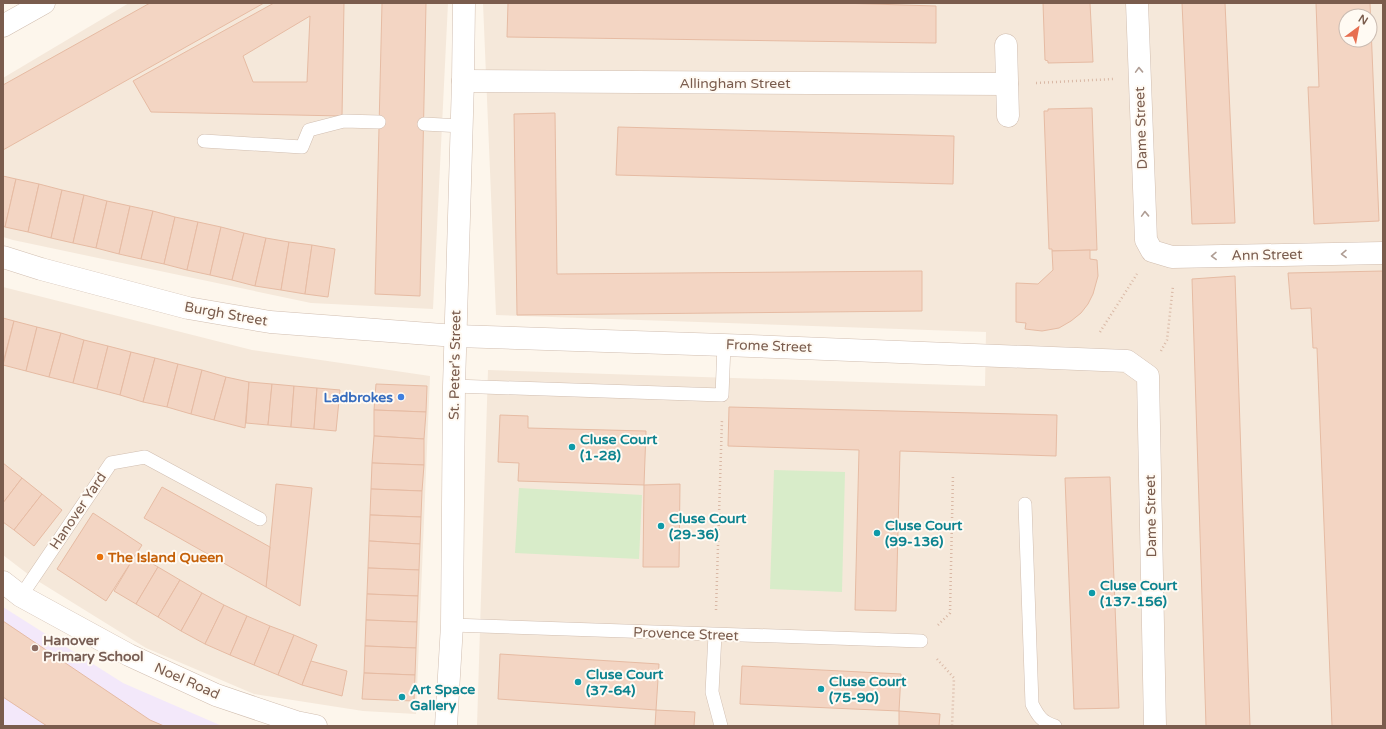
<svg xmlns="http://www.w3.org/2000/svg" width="1386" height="729" viewBox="0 0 1386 729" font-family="'Varela Round',sans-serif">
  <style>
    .residential { fill: #f5e8da; fill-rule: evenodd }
    .education { fill: #f3e8fa }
    .green { fill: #d8ecc9 }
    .building { fill: #f3d5c3; stroke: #e6bba3; fill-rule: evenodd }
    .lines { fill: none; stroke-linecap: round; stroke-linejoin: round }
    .lane-casing { stroke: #d1beb0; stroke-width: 14 }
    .street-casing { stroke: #d1beb0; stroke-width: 23 }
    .path { stroke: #d9b8a5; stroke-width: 2.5; stroke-dasharray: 1 3; stroke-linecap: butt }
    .lane { stroke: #fff; stroke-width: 13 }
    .street { stroke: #fff; stroke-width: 22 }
    .oneway { stroke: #af9d94 }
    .shop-dot { fill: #3f7fe0; stroke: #fffaf3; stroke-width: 1.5 }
    .culture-dot { fill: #0f9aa8; stroke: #fffaf3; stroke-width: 1.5 }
    .food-dot { fill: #e8710a; stroke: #fffaf3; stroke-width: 1.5 }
    .education-dot { fill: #8d6e63; stroke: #fffaf3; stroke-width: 1.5 }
    .labels { text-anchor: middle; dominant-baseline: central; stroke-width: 4; stroke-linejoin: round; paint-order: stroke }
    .street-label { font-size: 14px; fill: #7a5c4d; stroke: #fffaf3 }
    .shop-label { font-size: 14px; font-weight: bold; fill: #366cbe; stroke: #fffaf3; text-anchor: end }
    .culture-label { font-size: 14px; font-weight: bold; fill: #0d838f; stroke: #fffaf3; text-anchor: start }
    .food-label { font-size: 14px; font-weight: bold; fill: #c56008; stroke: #fffaf3; text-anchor: start }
    .education-label { font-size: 14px; font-weight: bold; fill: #785e54; stroke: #fffaf3; text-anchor: start }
  </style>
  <rect width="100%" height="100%" fill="#fdf6ec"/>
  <g class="residential">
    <polygon points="129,3 448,3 433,309 311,303 13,240 3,237 3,78"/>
    <path d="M483,3h900v723h-906l11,-356 497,16 1,-54 -490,-17zM1346,16h24v24h-24z"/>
    <polygon points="3,287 252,350 430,376 416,714 363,711 254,694 146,648 33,578 3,555"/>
  </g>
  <polygon class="education" points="3,607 123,683 222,726 3,726"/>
  <g class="green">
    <polygon points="774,470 845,472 842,592 770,589"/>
    <polygon points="519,488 642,495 639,559 515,553"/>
  </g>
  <g class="building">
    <polygon points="150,3 264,3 3,150 3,85"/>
    <path d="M274,3h70l-2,113 -191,-4 -18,-31zM310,16l-3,66h-54l-10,-26z"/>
    <polygon points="382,3 426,3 420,296 375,294"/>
    <polygon points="508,3 840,3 936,6 936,43 507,37"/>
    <polygon points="1043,3 1090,3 1093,62 1048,63 1048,61 1045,60"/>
    <polygon points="1182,3 1225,3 1235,223 1192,224"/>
    <path d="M1316,3h54l9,218 -65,3 -6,-137h11zM1346,16h24v24h-24z"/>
    <polygon points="1092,108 1097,250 1052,251 1052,249 1049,249 1044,111 1048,111 1048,109"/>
    <polygon points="555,113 557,274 922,271 922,311 517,315 514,114"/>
    <polygon points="618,127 954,136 953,184 616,175"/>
    <polygon points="3,176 16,179 5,227 3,226"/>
    <polygon points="16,179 39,184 28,232 5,227"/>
    <polygon points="39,184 62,190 51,238 28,232"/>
    <polygon points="62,190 84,195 73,243 51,238"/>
    <polygon points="84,195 107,201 96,248 73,243"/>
    <polygon points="107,201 130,206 119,254 96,248"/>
    <polygon points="130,206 153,211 141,259 119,254"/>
    <polygon points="153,211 175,217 164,264 141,259"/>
    <polygon points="175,217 198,222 187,270 164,264"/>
    <polygon points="198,222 221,227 210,275 187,270"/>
    <polygon points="221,227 244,233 232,280 210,275"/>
    <polygon points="244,233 266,238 255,286 232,280"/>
    <polygon points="266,238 289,242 281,290 255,286"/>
    <polygon points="289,242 312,245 305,294 281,290"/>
    <polygon points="312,245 335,249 328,297 305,294"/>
    <polygon points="1090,250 1090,259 1097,260 1098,276 1093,294 1088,304 1081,313 1071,321 1059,328 1042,331 1025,329 1026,323 1016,322 1016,283 1038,284 1053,270 1052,251"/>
    <polygon points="1383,271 1383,726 1332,726 1317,348 1313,348 1311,308 1291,309 1288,273"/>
    <polygon points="1235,276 1250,726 1206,726 1192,279"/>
    <polygon points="3,318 14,321 3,363"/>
    <polygon points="14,321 37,327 26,371 3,365"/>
    <polygon points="37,327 61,333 49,377 26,371"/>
    <polygon points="61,333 84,340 73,383 49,377"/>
    <polygon points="84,340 108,346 97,389 73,383"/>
    <polygon points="108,346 131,352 120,395 97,389"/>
    <polygon points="131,352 155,358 143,402 120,395"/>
    <polygon points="155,358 178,364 167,407 143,402"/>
    <polygon points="178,364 202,370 191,414 167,407"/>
    <polygon points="202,370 226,377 214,420 191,414"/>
    <polygon points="226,377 249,382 245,428 214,420"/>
    <polygon points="249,382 272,384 268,425 246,423"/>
    <polygon points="272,384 294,386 291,427 268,425"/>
    <polygon points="376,384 427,386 426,412 374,410"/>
    <polygon points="294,386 317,388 314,429 291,427"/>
    <polygon points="317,388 340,390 336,431 314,429"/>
    <polygon points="729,407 1057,415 1056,456 900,451 896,611 855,610 859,450 728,446"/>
    <polygon points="374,410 426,412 424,439 374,436"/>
    <polygon points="500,415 528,416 528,428 646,431 644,485 518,481 519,463 498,462"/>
    <polygon points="374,436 424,439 424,465 372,463"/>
    <polygon points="3,463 22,478 3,503"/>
    <polygon points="372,463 424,465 422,491 371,489"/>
    <polygon points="1110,477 1119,708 1074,709 1065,478"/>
    <polygon points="22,478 42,494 14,530 3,522 3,503"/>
    <polygon points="276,484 312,488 300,606 266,587"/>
    <polygon points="680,484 679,567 643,567 644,485"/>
    <polygon points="162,487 270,547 266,587 144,518"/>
    <polygon points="371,489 422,491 421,517 370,515"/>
    <polygon points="42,494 62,510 34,546 14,530"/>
    <polygon points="93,513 142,545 106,601 57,569"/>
    <polygon points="370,515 421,517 420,544 369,541"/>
    <polygon points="369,541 420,544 419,570 368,568"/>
    <polygon points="136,554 158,567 136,604 114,591"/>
    <polygon points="158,567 180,580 158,617 136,604"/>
    <polygon points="368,568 419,570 418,596 367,594"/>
    <polygon points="180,580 202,593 181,631 158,617"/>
    <polygon points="202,593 224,605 205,644 181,631"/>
    <polygon points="367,594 418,596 417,622 366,620"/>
    <polygon points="224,605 247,616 230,655 205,644"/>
    <polygon points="247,616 270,626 254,665 230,655"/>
    <polygon points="366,620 417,622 416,648 365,646"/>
    <polygon points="3,621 150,720 164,726 47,726 3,697"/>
    <polygon points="270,626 294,635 278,675 254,665"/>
    <polygon points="294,635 317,645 302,685 278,675"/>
    <polygon points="365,646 416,648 415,675 364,673"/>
    <polygon points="500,654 659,664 656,710 498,699"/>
    <polygon points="311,661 347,671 342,696 302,685"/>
    <polygon points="742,666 901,674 899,711 740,704"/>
    <polygon points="364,673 415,675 414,701 362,699"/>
    <polygon points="656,710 695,712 694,726 655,726"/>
    <polygon points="899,711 940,714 939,726 899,726"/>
  </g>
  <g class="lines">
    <g class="lane-casing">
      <g id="lane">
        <polyline points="424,124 462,126"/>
        <polyline points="204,141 302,147 309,130 344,121 379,122"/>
        <polyline points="454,386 722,395 724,345"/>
        <path d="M1025,504l7,200c6,12 10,18 23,22"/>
        <polyline points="21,596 111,463 145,457 260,519"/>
        <polyline points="452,625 921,641"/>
        <polyline points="715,635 712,692 721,726"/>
      </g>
    </g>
    <g class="street-casing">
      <g id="street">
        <polyline points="1137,3 1146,240 1152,251 1172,257 1383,253"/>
        <polyline points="3,26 44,3"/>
        <polyline points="1006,45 1008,116"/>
        <polyline points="463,81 1007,84"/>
        <polyline points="3,257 41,269 188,308 270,322 456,336 724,345 1127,361 1148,376 1155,726"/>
        <polyline points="3,582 21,596 129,655 216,695 296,722 316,726"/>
        <polyline points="446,726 452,625 454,386 463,81 464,3"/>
      </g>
    </g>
    <g class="path">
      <polyline points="1036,83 1113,79"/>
      <polyline points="1100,332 1137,274"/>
      <polyline points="1161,351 1167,340 1173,286"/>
      <polyline points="716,610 722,419"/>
      <polyline points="938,625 950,613 953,474"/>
      <polyline points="937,659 954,678 952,726"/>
    </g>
    <use href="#lane" class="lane"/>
    <use href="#street" class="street"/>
  </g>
  <defs><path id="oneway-chevron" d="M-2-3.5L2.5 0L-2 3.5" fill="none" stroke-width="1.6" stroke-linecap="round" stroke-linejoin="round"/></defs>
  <g class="oneway">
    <use href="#oneway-chevron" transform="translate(1139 70) rotate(-92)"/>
    <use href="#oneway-chevron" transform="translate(1145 214) rotate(-92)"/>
    <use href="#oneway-chevron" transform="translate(1344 254) rotate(179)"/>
    <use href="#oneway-chevron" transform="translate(1214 256) rotate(179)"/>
  </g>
  <circle class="shop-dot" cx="401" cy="397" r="4"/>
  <g class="culture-dot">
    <circle cx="572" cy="447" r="4"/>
    <circle cx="661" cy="526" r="4"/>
    <circle cx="877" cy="533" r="4"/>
    <circle cx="1092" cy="593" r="4"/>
    <circle cx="578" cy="682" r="4"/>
    <circle cx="821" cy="689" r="4"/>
    <circle cx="402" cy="697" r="4"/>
  </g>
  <circle class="food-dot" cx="100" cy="557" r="4"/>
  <circle class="education-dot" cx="35" cy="648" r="4"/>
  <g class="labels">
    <g class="street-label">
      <text x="735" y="83">Allingham Street</text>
      <text transform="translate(1141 128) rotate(-92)">Dame Street</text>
      <text transform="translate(1267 255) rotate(-1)">Ann Street</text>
      <text transform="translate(226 314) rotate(10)">Burgh Street</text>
      <text transform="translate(769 346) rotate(2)">Frome Street</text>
      <text transform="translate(455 365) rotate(-89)">St. Peter's Street</text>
      <text transform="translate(78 511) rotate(-56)">Hanover Yard</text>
      <text transform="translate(1151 516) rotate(-91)">Dame Street</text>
      <text transform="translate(686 634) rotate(2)">Provence Street</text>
      <text transform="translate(187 681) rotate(24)">Noel Road</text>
    </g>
    <g class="shop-label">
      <text x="393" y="397">Ladbrokes</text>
    </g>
    <g class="culture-label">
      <text x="580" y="439">Cluse Court<tspan x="580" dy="16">(1-28)</tspan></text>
      <text x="669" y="518">Cluse Court<tspan x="669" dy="16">(29-36)</tspan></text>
      <text x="885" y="525">Cluse Court<tspan x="885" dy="16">(99-136)</tspan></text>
      <text x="1100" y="585">Cluse Court<tspan x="1100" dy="16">(137-156)</tspan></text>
      <text x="586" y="674">Cluse Court<tspan x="586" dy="16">(37-64)</tspan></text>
      <text x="829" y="681">Cluse Court<tspan x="829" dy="16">(75-90)</tspan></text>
      <text x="410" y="689">Art Space<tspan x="410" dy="16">Gallery</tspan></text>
    </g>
    <g class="food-label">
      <text x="108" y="557">The Island Queen</text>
    </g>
    <g class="education-label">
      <text x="43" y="640">Hanover<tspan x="43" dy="16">Primary School</tspan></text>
    </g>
  </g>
  <rect width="1386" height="729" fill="none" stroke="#7a5c4d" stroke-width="8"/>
  <g transform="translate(1358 28) rotate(32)"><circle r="19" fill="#fffaf3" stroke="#cabbb1"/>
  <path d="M0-3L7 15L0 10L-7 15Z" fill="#e76f51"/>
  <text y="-6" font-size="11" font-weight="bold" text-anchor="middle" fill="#7a5c4d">N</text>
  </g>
</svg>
